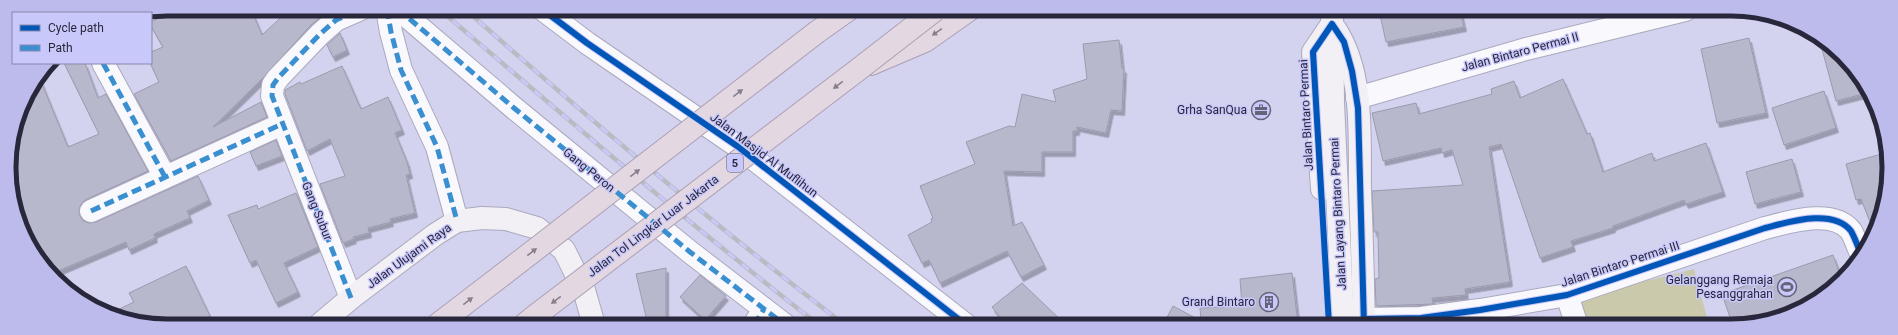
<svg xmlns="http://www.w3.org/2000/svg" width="1898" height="335" viewBox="0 0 1898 335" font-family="Roboto,sans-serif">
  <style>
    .green { fill: #cbc9ab }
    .building { fill: #b8b8cd; stroke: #9b9aaf; filter: url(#shadow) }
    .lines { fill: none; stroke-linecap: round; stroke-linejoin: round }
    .street-casing { stroke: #aaa9be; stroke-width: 24 }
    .secondary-casing { stroke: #aaa9be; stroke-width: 24 }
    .highway-casing { stroke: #ac9fb4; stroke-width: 24 }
    .street { stroke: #f9f8fd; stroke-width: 22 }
    .secondary { stroke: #f2eff5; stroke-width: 22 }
    .highway { stroke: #e3d8e2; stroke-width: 22 }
    .rail-casing { stroke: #babac2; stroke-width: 4.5 }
    .rail { stroke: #c9c8fa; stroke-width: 3; stroke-dasharray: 9; stroke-linecap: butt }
    .highway-bridge-casing { stroke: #ac9fb4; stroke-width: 24; stroke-linecap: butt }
    .highway-bridge { stroke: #e3d8e2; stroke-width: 22 }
    .quiet { stroke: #3a8fd0; stroke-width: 5; stroke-dasharray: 10 5; stroke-linecap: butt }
    .cycleway-casing { stroke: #c9c8fa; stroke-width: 8 }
    .cycleway { stroke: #0057b8; stroke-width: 6 }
    .oneway { fill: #86808e }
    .labels { text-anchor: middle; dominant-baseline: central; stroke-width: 3; stroke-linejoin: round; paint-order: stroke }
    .shield { fill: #c9c8fa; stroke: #585774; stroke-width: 1 }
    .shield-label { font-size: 11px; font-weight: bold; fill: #28273b }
    .street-label { font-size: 12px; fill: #28273b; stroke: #c9c8fa }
    .poi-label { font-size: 12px; fill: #28273b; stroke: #c9c8fa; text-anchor: end }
    .rim { fill: none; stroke: #28273b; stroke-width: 5 }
  </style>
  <defs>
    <filter id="shadow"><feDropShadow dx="2.5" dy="4.5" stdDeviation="0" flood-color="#0004"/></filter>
  </defs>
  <rect width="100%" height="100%" fill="#d4d3ef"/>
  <polygon class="green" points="1694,269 1707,318 1680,326 1585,326 1579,298"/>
  <g class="building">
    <polygon points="174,9 182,9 185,15 199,9 251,9 262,35 290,9 330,9 311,25 263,78 213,127 261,102 267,117 171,161 134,94 159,82 151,65 151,52 163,47 151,26 151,22"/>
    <polygon points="1379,10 1460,10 1464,27 1386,42"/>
    <polygon points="340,33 347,50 333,57 327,45"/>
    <polygon points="1749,38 1766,113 1717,123 1701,49"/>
    <polygon points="1819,38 1856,71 1867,93 1836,101"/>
    <polygon points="1119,40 1122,68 1124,69 1122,111 1111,110 1106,133 1077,127 1077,131 1073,131 1073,152 1042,152 1042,172 1004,171 1013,226 1022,222 1044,265 1021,277 1007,251 940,283 929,260 922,263 908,235 932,222 931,219 933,218 920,186 975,164 966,142 1009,126 1015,127 1022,94 1056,102 1053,90 1087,79 1083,44"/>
    <polygon points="64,63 85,63 98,98 106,94 148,171 85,200 81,204 79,210 80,216 83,221 89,223 96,222 198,176 209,200 187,211 190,218 154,234 155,238 129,250 126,242 51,274 17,218 9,157 21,107 40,79 68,147 99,134"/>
    <polygon points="342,66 361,109 388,97 402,130 395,133 407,162 410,174 406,175 415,213 390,219 391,222 368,228 369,233 353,237 354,239 343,243 320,184 345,176 330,139 307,151 285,94 285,90 300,82 301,84"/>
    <polygon points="1563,79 1587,134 1590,133 1603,172 1652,153 1654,161 1706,143 1723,192 1686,204 1684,200 1613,226 1613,228 1571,241 1573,247 1540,258 1501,144 1489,147 1510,282 1465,289 1466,295 1432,298 1433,304 1376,306 1375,279 1379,278 1378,232 1374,232 1372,191 1463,185 1452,150 1442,153 1441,148 1383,161 1372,113 1416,103 1419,114 1492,94 1491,89 1514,81 1520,98"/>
    <polygon points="1824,91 1836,128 1784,145 1772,108"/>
    <polygon points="276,140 282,156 256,166 250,152"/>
    <polygon points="1885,153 1888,188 1874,232 1861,199 1856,200 1846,164"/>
    <polygon points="1792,159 1801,192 1755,204 1746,172"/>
    <polygon points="296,193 318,247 284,263 298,292 276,303 256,260 250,263 228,215 257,205 258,209"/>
    <polygon points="1833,255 1842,280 1791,314 1741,326 1733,326 1722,294"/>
    <polygon points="186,266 210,316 192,325 147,325 111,313 134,302 129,293"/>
    <polygon points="666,268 666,325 648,325 636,274"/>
    <polygon points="1292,273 1298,325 1163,325 1173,306 1201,321 1200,308 1242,306 1240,279"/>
    <polygon points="700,275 726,296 705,320 680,297"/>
    <polygon points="1022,283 1066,325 1006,325 992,307"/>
  </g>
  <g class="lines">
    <g class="street-casing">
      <g id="street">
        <polyline points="387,9 391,32 401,70 437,147 457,221"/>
        <polyline points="398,9 514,108 690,252 785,325"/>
        <polyline points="542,9 587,43 737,146 966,325"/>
        <polyline points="103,63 165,177"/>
        <polyline points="1357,98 1526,49 1685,10"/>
        <polyline points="91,211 282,124"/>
        <polyline points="1567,295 1577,326"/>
        <polyline points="351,298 272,96 273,85 278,78 320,34 336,20 361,9"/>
        <path d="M1364,319l57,-1 59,-8 87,-15 198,-67c24,-6 68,-20 86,3 4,7 7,16 10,23"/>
        <polyline points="754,325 764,309"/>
      </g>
    </g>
    <g class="secondary-casing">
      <g id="secondary">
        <polyline points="1332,10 1333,102 1343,325"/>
        <path d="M1336,30c29,46 23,109 24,161 2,45 3,90 4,134"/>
        <polyline points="1322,189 1313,52 1332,24"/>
        <polyline points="319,325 351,298 436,234 457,221 482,218 506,219 537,228 564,250 584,290 594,325"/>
      </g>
    </g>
    <g class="highway-casing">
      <g id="highway">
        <polyline points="817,32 848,10"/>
        <polyline points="871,64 925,41 969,10"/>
        <polyline points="437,325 501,276"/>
        <polyline points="524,325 535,316"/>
      </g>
    </g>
    <use href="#street" class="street"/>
    <use href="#secondary" class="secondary"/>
    <use href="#highway" class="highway"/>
    <g class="rail-casing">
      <g id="rail">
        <path d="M439,9c125,107 250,215 380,316"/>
        <path d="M465,9c123,109 249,216 380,316"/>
      </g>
    </g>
    <use href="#rail" class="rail"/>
    <g class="highway-bridge-casing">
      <g id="highway-bridge">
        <polyline points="501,276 817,32"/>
        <polyline points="535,316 859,69 935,10"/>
      </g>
    </g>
    <use href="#highway-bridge" class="highway-bridge"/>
    <g class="quiet">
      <polyline points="387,9 391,32 401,70 437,147 457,221"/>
      <polyline points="398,9 514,108 690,252 785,325"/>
      <polyline points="103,63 165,177"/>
      <polyline points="91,211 282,124"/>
      <polyline points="351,298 272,96 273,85 278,78 320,34 336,20 361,9"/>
      <polyline points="754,325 764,309"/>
    </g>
    <g class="cycleway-casing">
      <g id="cycleway">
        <polyline points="542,9 587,43 737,146 966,325"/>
        <path d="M1364,319l57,-1 59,-8 87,-15 198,-67c24,-6 68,-20 86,3 4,7 7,16 10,23"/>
        <polyline points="1329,325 1313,52 1332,24 1344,42 1352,71 1358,108 1364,325"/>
      </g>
    </g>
    <use href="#cycleway" class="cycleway"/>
  </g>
  <defs><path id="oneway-solid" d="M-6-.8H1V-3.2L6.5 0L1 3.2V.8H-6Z"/></defs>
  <g class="oneway">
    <use href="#oneway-solid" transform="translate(937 32) rotate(145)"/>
    <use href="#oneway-solid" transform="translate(838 85) rotate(143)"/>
    <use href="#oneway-solid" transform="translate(738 93) rotate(-38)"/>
    <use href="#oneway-solid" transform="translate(635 173) rotate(-38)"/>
    <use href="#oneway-solid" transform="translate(532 252) rotate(-38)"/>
    <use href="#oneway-solid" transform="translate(556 300) rotate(143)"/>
    <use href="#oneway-solid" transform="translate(468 301) rotate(-38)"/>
  </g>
  <defs>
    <g id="office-ring" transform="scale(1)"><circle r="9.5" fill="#c9c8fa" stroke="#64637a" stroke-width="1.5"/><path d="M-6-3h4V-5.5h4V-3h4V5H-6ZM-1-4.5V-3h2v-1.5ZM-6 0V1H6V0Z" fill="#64637a"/></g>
    <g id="stadium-ring" transform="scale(1)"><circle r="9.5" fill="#c9c8fa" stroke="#64637a" stroke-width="1.5"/><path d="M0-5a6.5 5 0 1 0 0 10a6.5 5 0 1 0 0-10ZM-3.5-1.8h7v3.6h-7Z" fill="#64637a"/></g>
    <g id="building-ring" transform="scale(1)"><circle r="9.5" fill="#c9c8fa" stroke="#64637a" stroke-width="1.5"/><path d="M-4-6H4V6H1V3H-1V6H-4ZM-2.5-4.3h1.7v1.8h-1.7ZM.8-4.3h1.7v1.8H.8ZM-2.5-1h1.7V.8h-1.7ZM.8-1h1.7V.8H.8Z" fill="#64637a"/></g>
  </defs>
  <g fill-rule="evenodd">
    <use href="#office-ring" x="1261" y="110"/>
    <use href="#stadium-ring" x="1787" y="287"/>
    <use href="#building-ring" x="1269" y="302"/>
  </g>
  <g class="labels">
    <rect class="shield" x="727" y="154" width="16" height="18" rx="3"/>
    <g class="shield-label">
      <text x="735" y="163">5</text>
    </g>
    <g class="street-label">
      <text transform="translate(1520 52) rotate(-15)">Jalan Bintaro Permai II</text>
      <text transform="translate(1306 115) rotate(-93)">Jalan Bintaro Permai</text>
      <text transform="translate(764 155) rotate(37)">Jalan Masjid Al Muflihun</text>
      <text transform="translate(589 170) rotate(39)">Gang Peron</text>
      <text transform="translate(317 211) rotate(68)">Gang Subur</text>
      <text transform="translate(1338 214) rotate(-93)">Jalan Layang Bintaro Permai</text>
      <text transform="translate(653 226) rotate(-37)">Jalan Tol Lingkar Luar Jakarta</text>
      <text transform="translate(409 256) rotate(-36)">Jalan Ulujami Raya</text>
      <text transform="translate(1620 264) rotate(-18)">Jalan Bintaro Permai III</text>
    </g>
    <g class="poi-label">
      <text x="1247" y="110">Grha SanQua</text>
      <text x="1773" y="280">Gelanggang Remaja<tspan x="1773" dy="14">Pesanggrahan</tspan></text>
      <text x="1255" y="302">Grand Bintaro</text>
    </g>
  </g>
  <path d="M0 0H1898V335H0ZM167 16H1731A151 151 0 0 1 1882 167V168A151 151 0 0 1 1731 319H167A151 151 0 0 1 16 168V167A151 151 0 0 1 167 16Z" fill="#bcbbeb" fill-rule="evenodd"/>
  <path class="rim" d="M167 16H1731A151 151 0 0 1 1882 167V168A151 151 0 0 1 1731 319H167A151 151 0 0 1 16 168V167A151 151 0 0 1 167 16Z"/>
  <rect x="12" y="12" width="140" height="52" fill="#c9c8fa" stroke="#8988ae"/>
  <rect x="20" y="25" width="20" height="6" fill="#0057b8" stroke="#8988ae"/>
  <text x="48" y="32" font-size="12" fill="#28273b">Cycle path</text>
  <rect x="20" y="45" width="20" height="6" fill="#3a8fd0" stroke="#8988ae"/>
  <text x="48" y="52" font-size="12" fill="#28273b">Path</text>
</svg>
